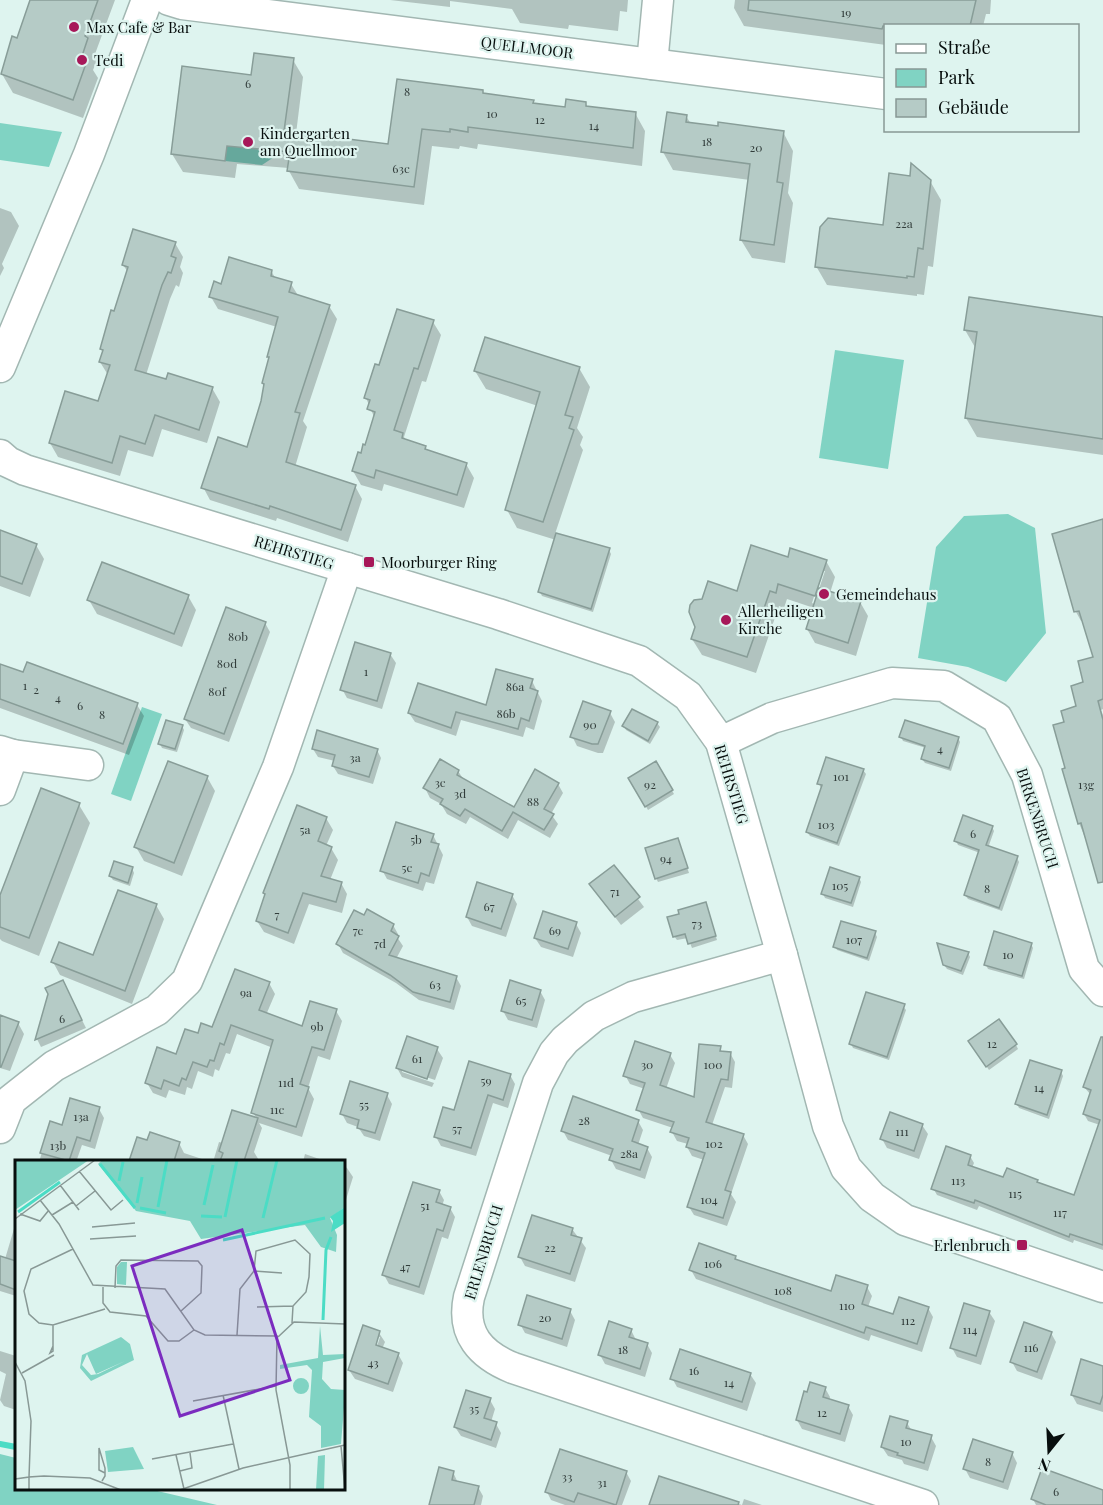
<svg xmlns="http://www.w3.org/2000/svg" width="1103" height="1505" viewBox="0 0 1103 1505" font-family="'Playfair Display',serif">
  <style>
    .green { fill: #80d3c3 }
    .shadow { fill: #0003; fill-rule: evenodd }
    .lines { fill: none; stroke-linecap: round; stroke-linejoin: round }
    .stream { stroke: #4bdcc5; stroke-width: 6 }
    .building { fill: #b5cbc6; stroke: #889d98; stroke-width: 1.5 }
    .minor-casing { stroke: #a2b7b2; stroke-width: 33 }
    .minor { stroke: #fff; stroke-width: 30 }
    .poi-dot { fill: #a71859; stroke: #def4ef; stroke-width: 2 }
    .labels { text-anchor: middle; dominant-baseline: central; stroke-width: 4.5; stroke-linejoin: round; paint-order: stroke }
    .number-label { font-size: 12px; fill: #323d3b }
    .poi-label { font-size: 15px; fill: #070e0d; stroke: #def4ef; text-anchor: start }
    .street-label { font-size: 15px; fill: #070e0d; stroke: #def4ef }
    .inset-river { fill: none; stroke: #4bdcc5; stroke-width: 3 }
    .inset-road { fill: none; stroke: #889895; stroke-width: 1.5 }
    .view { fill: #7b2cbf; fill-opacity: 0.15; stroke: #7b2cbf; stroke-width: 3 }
    .inset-edge { fill: none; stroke: #070e0d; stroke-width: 3 }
  </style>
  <rect width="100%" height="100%" fill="#def4ef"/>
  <g class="green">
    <polygon points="232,106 247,110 242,148 283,151 262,165 225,161"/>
    <polygon points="0,123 62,132 49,167 0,160"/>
    <polygon points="835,350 904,360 888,469 819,458"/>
    <polygon points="1008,514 1035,528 1046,633 1006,682 968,667 918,658 936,547 964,516"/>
    <polygon points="142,707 162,714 131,801 111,794"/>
    <polygon points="0,1454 16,1458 16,1488 149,1489 217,1505 0,1505"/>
  </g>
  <g class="shadow">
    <polygon points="32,0 115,0 95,54 98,58 93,70 98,78 83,118 13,93 2,74 18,39"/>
    <polygon points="390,0 628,0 627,12 620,11 618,31 569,25 568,29 520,23 512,9 450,1 450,7"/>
    <polygon points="735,0 991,0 990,14 986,14 983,26 886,26 886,45 744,26 734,8"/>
    <polygon points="293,60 303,77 296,134 390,146 483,92 484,95 533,101 535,105 566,109 585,103 588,107 635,113 645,131 642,166 478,144 477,149 460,146 459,149 432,146 424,205 299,189 289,171 289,168 237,164 235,178 183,172 172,154 252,77"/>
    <polygon points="686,116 691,124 783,132 793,151 788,193 793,203 785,263 752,258 741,240 750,180 673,170 663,152"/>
    <polygon points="930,181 941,200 933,267 928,266 924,295 917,294 917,296 827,285 816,266 884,227"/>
    <polygon points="0,208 11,212 19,226 2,264 4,268 0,276"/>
    <polygon points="175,243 183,257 180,267 183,273 179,287 176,285 170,299 146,375 167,381 212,388 220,402 207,443 162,429 153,457 128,450 120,476 58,457 50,443 99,403 108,375 100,362 103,353 101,349 128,272 123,265"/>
    <polygon points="271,271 276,279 291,284 299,297 329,306 337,319 303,421 307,427 295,467 355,486 362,499 348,542 277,518 276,521 210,500 203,487 248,449 265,387 263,383 270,359 268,356 277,327 218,309 211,297 222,285"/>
    <polygon points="1103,319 1103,455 977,437 966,418 976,349 965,330"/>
    <polygon points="433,322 441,335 426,382 422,381 404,437 406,441 425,447 428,452 466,464 474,478 464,508 384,484 382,491 361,485 353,471 366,447 375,419 366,398 380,367"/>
    <polygon points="579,368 590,387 577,428 583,437 580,445 583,450 555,534 609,550 611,554 593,612 542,596 540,592 556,540 517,528 507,510 538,406 486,389 475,371"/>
    <polygon points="1103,521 1103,709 1101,710 1103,715 1103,882 1079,823 1067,769 1066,724 1078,707 1095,658 1083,620 1081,621 1076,612 1054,535"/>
    <polygon points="0,532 36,545 44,559 30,597 0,586"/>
    <path d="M826,561l9,16 -5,16 30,9 8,14 -12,40 -41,-13 -8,-14 7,-21 -27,-9 -3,9 -5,-2 -23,67 -54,-18 -10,-16 46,-46zM822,571h3l-11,33 -2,-1z"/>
    <polygon points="188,596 196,610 182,647 97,614 89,600"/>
    <polygon points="265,623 270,632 229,742 191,728 185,719"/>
    <polygon points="390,654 396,663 382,709 347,698 342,689"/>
    <polygon points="0,665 24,674 137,705 144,716 129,755 0,708"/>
    <polygon points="532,681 542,701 534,730 526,727 523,737 461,720 456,736 415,722 409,713 487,707"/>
    <polygon points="633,711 657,723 660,727 650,744 626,730 624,726"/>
    <polygon points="610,713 615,722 603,753 598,753 577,746 572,736"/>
    <polygon points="182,726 184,730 177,752 162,748 160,744"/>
    <polygon points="901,737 958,738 960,742 951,771 925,763 922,759 926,748 903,741"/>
    <polygon points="313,749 377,750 381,758 373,784 338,774 333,766 335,761 318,757"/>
    <polygon points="656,763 674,794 648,810 630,779"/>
    <polygon points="863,770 866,774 839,846 810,836 807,832 821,788 819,784"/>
    <polygon points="458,771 464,780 514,809 558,784 563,793 551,814 558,824 550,838 518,820 508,839 470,817 466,824 447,814 441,804 430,798 425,788"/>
    <polygon points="207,777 215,791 182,876 144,861 136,847"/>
    <polygon points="79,805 90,823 39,956 2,941 0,939 0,899"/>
    <polygon points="326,818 333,830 326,846 331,848 338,860 330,880 341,883 347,894 342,913 309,904 294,944 264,932 257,921 266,896 264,893"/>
    <polygon points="992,827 994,831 988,848 1017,858 1019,862 1002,911 968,899 965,895 980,853 958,845 956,841"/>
    <polygon points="433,835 443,855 434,884 426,882 423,891 387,879 382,870"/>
    <polygon points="679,843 689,873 658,882 656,878"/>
    <polygon points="614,867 644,907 621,925 591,885"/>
    <polygon points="132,868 134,873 130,886 113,880 110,876"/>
    <polygon points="859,878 861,882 853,907 825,898 823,894"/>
    <polygon points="512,895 517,904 506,937 472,926 467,917"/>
    <polygon points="705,903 717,940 692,948 688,938 677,940 674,936 681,915"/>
    <polygon points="156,905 164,919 132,1004 60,975 53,962 94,957"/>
    <polygon points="576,924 581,933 573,957 541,947 535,938"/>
    <polygon points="393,925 398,934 397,937 403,946 396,959 456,977 461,986 454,1010 419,1000 396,983 343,953 338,944"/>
    <polygon points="875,933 877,937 869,961 837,950 835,946"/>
    <polygon points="1031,944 1033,948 1024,979 988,969 986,965"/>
    <polygon points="968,953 970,957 963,975 947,969 944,965"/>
    <polygon points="269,983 275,994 266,1015 303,1028 336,1011 342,1021 330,1060 318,1056 308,1088 314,1099 302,1137 259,1123 262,1128 254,1152 260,1162 213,1162 219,1142 223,1143 257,1119 253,1113 273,1048 237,1034 230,1054 226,1053 219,1071 215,1069 213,1077 198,1071 192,1089 187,1087 185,1095 169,1090 166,1098 153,1093 147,1083 199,1035 213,1029"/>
    <polygon points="67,990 86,1028 41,1047 37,1039 49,994"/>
    <polygon points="540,991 545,1000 537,1028 508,1020 503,1011"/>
    <polygon points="903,1006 906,1010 889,1060 853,1048 851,1044"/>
    <polygon points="0,1016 18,1023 24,1034 10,1071 0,1068"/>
    <polygon points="972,1045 1016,1045 1018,1049 989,1070"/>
    <polygon points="720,1048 723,1053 730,1053 735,1062 732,1088 725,1087 712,1125 743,1135 748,1144 731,1194 736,1202 727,1226 694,1215 689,1207 704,1160 692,1156 687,1147 688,1144 677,1141 672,1132 673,1128 643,1118 638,1109 645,1089 630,1084 625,1075 670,1055 675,1063 666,1089 695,1099"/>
    <polygon points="437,1049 443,1058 435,1080 402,1069 402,1072 434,1083 432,1087 402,1077 397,1068"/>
    <polygon points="1103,1066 1103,1250 1074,1240 1073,1243 979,1206 977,1210 937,1195 933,1188 970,1156 974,1163 972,1168 1004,1179 1037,1181 1039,1185 1074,1197 1100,1125 1088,1121 1084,1114 1091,1095 1084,1087"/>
    <polygon points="1061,1072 1063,1076 1049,1119 1019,1108 1017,1104"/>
    <polygon points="510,1075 515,1084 508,1108 493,1103 476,1156 441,1146 436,1137 455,1112"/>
    <polygon points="387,1095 392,1104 380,1141 364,1136 358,1127 347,1123 342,1114"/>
    <polygon points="99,1109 104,1118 95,1149 82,1145 76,1162 39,1162 51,1123 63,1127"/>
    <polygon points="638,1121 643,1130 638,1145 647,1148 652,1157 645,1179 616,1169 611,1160 612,1156 568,1140 563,1131"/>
    <polygon points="922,1125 928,1134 919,1159 887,1148 882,1139"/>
    <polygon points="138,1139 148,1142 179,1143 184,1153 211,1162 130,1162"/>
    <polygon points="305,1154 328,1162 303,1162"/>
    <polygon points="344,1166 347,1168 353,1177 344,1206"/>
    <polygon points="439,1191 444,1200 442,1206 450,1208 455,1217 448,1239 442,1237 424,1295 389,1284 384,1275"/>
    <polygon points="16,1222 16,1296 0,1291 0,1257 5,1259"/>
    <polygon points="572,1229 586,1248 575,1282 525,1266 520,1257"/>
    <polygon points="735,1257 738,1261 832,1293 867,1287 872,1296 868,1307 894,1316 928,1308 933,1317 922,1352 871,1335 869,1341 696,1279 691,1270"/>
    <polygon points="570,1311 575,1320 567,1347 525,1333 520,1324"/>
    <polygon points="989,1312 995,1321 981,1365 957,1357 952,1348"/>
    <polygon points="631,1330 636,1340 647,1344 652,1353 645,1377 605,1364 600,1355"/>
    <path d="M379,1333l6,9 -3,7 16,5 5,9 -10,29 -38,-13 -6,-9zM377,1337h3l-5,16z"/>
    <polygon points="1051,1333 1056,1342 1042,1380 1017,1371 1012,1362"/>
    <polygon points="0,1351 16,1356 16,1410 4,1406 0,1400 6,1374 0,1371"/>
    <polygon points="1103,1367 1103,1412 1077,1404 1072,1395"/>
    <polygon points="750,1374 756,1383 747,1411 677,1387 672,1378"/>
    <polygon points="825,1388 830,1397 829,1401 848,1406 853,1415 845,1442 802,1429 797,1420"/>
    <polygon points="490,1400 495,1409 491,1422 496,1424 501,1433 496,1448 461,1436 455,1427"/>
    <polygon points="907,1423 912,1431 931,1437 936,1446 928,1471 904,1464 902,1460 888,1456 882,1447"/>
    <polygon points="1012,1453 1017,1463 1008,1490 970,1478 965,1469"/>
    <polygon points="453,1472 458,1483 478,1487 483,1496 481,1505 431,1505"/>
    <polygon points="626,1472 631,1481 622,1505 565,1505 551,1500 547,1492"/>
    <polygon points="660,1478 742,1505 744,1499 762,1505 651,1505"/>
    <polygon points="1103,1492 1103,1505 1036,1505 1033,1499"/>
  </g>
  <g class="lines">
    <polyline class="stream" points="0,1444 16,1447"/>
  </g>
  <g class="building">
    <polygon points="30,0 98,0 85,36 88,38 82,56 88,58 73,100 1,74 12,36 17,38"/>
    <polygon points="749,0 976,0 970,26 883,26 882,29 748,10"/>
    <polygon points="254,53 294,58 284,131 388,144 397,79 483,90 483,93 534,100 533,103 565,107 566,99 586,102 586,106 636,112 633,148 468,127 468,132 450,129 450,132 422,129 414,187 287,171 290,152 227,146 225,161 171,154 182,66 251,75"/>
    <polygon points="667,112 687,115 686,122 718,126 718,122 784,131 777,182 783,183 774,245 740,240 750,164 661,152"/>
    <polygon points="911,163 931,180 923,249 918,248 914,277 907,276 907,278 815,267 820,227 828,218 883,225 889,173 910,176"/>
    <polygon points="133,229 176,242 171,256 176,258 171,273 168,272 162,285 135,370 166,379 168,373 213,387 199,430 155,415 145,444 120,436 112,463 49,443 65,391 98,401 110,365 99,362 103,350 100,349 111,310 114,311 128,267 122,265"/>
    <polygon points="229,257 272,270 271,276 292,282 289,292 330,305 295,412 300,413 286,462 356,485 341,530 270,506 269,509 201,488 218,437 247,447 261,401 264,384 262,383 269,357 267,357 278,317 209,297 214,281 221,284"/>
    <polygon points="969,297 1103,317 1103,439 965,418 977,332 964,330"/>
    <polygon points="397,309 434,320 418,369 414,368 394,430 403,433 402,438 426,446 425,449 467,463 457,495 376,470 374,478 352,471 358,452 361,453 363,444 365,445 375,412 367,409 370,400 364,398 375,364 379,365"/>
    <polygon points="485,337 580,367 565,415 573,417 569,428 574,430 543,522 505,510 540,392 474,371"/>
    <polygon points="1103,519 1103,699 1098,701 1103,720 1103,882 1098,883 1081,823 1078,824 1062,769 1065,768 1053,725 1064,722 1061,711 1076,706 1071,686 1083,682 1078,661 1093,657 1079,611 1074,612 1052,534"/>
    <polygon points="0,530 37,544 22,584 0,576"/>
    <polygon points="556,533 610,548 591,609 538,592"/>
    <polygon points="751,545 788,557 790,548 827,560 815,596 778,584 776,593 770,591 747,657 691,639 695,627 689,612 690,605 694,600 702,599 708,581 737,591"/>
    <polygon points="102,562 189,595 174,634 87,600"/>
    <polygon points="819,588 861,601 848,643 806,629"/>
    <polygon points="226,607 266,622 224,734 184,719"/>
    <polygon points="355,642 391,653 377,701 340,690"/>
    <polygon points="27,662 138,703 123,744 0,699 0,664 23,672"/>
    <polygon points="496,669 533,679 530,688 538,691 529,721 521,718 518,729 456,712 451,728 408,713 418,683 486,705"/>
    <polygon points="583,701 611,711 598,744 592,744 570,737"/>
    <polygon points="632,709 658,722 648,741 622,726"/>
    <polygon points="166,720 183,725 175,749 158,744"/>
    <polygon points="905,720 959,737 949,768 921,759 925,746 899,737"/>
    <polygon points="317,730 378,749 369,777 332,766 335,755 312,749"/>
    <polygon points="826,757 864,769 837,843 806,832 822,785 817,784"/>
    <polygon points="440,759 459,770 457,775 514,807 535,769 559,783 544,809 554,814 544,830 513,812 502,831 465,809 460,816 440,804 443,799 423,788"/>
    <polygon points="168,761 208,776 174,863 134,847"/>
    <polygon points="656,761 673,790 645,807 628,778"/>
    <polygon points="41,788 80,803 29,938 0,927 0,895"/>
    <polygon points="297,805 327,817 318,841 332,847 321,876 342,882 336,902 303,893 288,933 256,921 265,894 263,893"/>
    <polygon points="963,815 993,826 986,845 1018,856 999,908 964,895 979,850 954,841"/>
    <polygon points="396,822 434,834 431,842 439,844 429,876 421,873 418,883 380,871"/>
    <polygon points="678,838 688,868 655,879 645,848"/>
    <polygon points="114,861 133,867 128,883 109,876"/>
    <polygon points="614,865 640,897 615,917 589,884"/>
    <polygon points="830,867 860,877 851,903 821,894"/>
    <polygon points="477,882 513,894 501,929 466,917"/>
    <polygon points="118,890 157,904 125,991 51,962 59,942 93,955"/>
    <polygon points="706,902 716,936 688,944 685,934 673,937 667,917 679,914 678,910"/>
    <polygon points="367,909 394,924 391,931 399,936 389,955 457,976 450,1002 413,992 390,975 336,944 354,910 364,915"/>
    <polygon points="543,911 577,922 568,949 534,938"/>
    <polygon points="841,921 876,931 867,958 833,947"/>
    <polygon points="994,931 1032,943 1022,976 984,965"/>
    <polygon points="937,943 969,952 961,971 943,965"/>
    <polygon points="235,969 270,982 259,1010 302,1026 310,1001 337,1009 324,1050 312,1047 300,1084 309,1087 296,1127 251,1113 273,1040 231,1025 224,1045 220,1043 214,1061 210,1060 207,1067 193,1062 186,1080 182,1078 179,1086 164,1080 161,1089 145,1083 157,1047 176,1054 185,1029 198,1033 201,1023 212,1027"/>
    <polygon points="63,980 82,1020 35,1040 48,994 45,988"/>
    <polygon points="510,980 541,990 532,1020 501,1011"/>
    <polygon points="866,992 905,1004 887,1057 849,1044"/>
    <polygon points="0,1015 19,1022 1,1067 0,1067"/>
    <polygon points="999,1019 1017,1044 986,1067 968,1041"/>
    <polygon points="407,1036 438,1047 427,1079 396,1068"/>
    <polygon points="1101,1037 1103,1037 1103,1245 1070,1234 1069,1237 975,1200 974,1203 931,1189 946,1146 971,1155 968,1165 1003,1177 1007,1168 1038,1180 1037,1182 1074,1195 1100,1120 1083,1114 1091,1090 1083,1087"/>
    <polygon points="635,1041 671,1053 660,1085 694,1097 699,1044 721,1046 720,1051 731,1052 728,1080 721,1079 706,1122 744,1134 725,1190 731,1192 723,1218 687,1207 705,1153 686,1147 689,1138 670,1132 674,1122 636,1110 645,1083 623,1076"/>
    <polygon points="1030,1060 1062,1070 1047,1115 1015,1104"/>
    <polygon points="469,1061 511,1074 503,1100 488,1095 471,1148 434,1137 443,1107 454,1110"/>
    <polygon points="350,1081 388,1093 375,1133 357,1128 359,1120 340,1114"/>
    <polygon points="573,1096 639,1120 632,1141 648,1147 640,1170 609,1160 613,1149 561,1131"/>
    <polygon points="70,1098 100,1107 90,1141 77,1137 69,1161 40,1153 50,1121 62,1125"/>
    <polygon points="232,1110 258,1118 244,1161 220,1161 223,1153 219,1151"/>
    <polygon points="890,1112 923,1124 914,1151 880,1139"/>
    <polygon points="150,1132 180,1142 174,1161 129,1161 137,1137 147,1140"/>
    <polygon points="413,1182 440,1190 436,1202 451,1207 443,1231 437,1229 419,1287 382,1275"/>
    <polygon points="532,1215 573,1228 571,1235 582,1238 570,1274 518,1257"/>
    <polygon points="699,1243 736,1256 735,1259 831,1291 836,1275 868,1285 862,1304 893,1314 899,1297 929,1307 917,1344 866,1327 864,1333 689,1270"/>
    <polygon points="0,1256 16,1261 16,1290 0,1284"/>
    <polygon points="527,1295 571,1309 562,1339 518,1325"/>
    <polygon points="964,1303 990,1311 976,1356 950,1348"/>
    <polygon points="609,1321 632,1329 629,1337 648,1343 640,1369 598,1355"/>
    <polygon points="1024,1322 1052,1332 1037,1372 1010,1362"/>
    <polygon points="363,1325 380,1331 376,1345 399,1353 388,1384 348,1370"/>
    <polygon points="680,1349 751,1373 742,1402 670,1379"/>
    <polygon points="1081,1359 1103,1366 1103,1395 1100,1404 1071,1395"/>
    <polygon points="810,1382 826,1387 823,1397 849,1405 840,1434 796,1420 804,1391 807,1392"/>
    <polygon points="466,1390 491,1398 484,1418 497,1422 491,1440 454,1427"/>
    <polygon points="890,1416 908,1421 906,1428 932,1435 924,1463 897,1455 898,1453 881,1447"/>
    <polygon points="973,1439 1013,1452 1003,1482 963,1469"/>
    <polygon points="560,1449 627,1471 616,1505 578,1493 574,1502 545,1492"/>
    <polygon points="439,1467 454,1471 452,1480 479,1486 474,1505 429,1505"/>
    <polygon points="1042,1468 1103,1490 1103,1505 1046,1505 1031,1499"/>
    <polygon points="659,1476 739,1502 738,1505 649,1505"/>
  </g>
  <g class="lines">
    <g class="minor-casing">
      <g id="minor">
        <polyline points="169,0 182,4 886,94"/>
        <polyline points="652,64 658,0"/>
        <polyline points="0,367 89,154 147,0"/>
        <polyline points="0,455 8,462 25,470 498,614 639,661 688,696 721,742 782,955 828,1126 846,1168 872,1197 905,1220 1103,1287"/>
        <polyline points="721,742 772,718 892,683 944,686 997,718 1027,775 1084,969 1103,991"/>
        <polyline points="0,751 13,755 88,765"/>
        <polyline points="0,790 13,755"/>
        <path d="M782,955l-149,42 -39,19 -29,24 -11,13 -16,30 -69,214c-8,37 12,58 44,71l410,137"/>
        <polyline points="0,1128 11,1100 54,1066 157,1010 187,981 278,767 347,568"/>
      </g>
    </g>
    <use href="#minor" class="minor"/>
  </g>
  <g class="poi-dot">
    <circle cx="74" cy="27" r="6"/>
    <circle cx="82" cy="60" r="6"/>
    <circle cx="248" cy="142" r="6"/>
    <rect x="363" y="556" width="12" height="12" rx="3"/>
    <circle cx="824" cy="594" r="6"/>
    <circle cx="726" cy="620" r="6"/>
    <rect x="1016" y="1239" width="12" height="12" rx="3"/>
  </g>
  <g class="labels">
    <g class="number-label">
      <text x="846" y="12">19</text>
      <text x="248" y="83">6</text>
      <text x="407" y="91">8</text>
      <text x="492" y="113">10</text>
      <text x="540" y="119">12</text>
      <text x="594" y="125">14</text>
      <text x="707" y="141">18</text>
      <text x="756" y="147">20</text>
      <text x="401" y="168">63c</text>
      <text x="904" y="223">22a</text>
      <text x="238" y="636">80b</text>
      <text x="227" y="663">80d</text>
      <text x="366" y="671">1</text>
      <text x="25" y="685">1</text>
      <text x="515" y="686">86a</text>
      <text x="36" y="689">2</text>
      <text x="217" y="691">80f</text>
      <text x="58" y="697">4</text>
      <text x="80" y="705">6</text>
      <text x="506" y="713">86b</text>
      <text x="102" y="714">8</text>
      <text x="590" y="724">90</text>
      <text x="940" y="748">4</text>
      <text x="355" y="757">3a</text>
      <text x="841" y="776">101</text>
      <text x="440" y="782">3c</text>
      <text x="650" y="784">92</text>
      <text x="1086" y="784">13g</text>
      <text x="460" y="793">3d</text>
      <text x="533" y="801">88</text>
      <text x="826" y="824">103</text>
      <text x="305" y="829">5a</text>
      <text x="973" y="833">6</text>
      <text x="416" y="839">5b</text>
      <text x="666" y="858">94</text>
      <text x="407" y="867">5c</text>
      <text x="840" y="885">105</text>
      <text x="987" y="888">8</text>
      <text x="615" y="891">71</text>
      <text x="489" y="906">67</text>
      <text x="277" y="914">7</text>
      <text x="697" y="923">73</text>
      <text x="358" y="930">7c</text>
      <text x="555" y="930">69</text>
      <text x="854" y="939">107</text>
      <text x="380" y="943">7d</text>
      <text x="1008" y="954">10</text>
      <text x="435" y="984">63</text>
      <text x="246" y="992">9a</text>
      <text x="521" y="1000">65</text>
      <text x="62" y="1018">6</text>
      <text x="317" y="1026">9b</text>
      <text x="992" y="1043">12</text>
      <text x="417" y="1058">61</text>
      <text x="647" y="1064">30</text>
      <text x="713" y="1064">100</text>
      <text x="486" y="1080">59</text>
      <text x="286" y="1082">11d</text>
      <text x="1039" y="1087">14</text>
      <text x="364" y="1104">55</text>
      <text x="277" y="1109">11c</text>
      <text x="81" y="1116">13a</text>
      <text x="584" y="1120">28</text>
      <text x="457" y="1128">57</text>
      <text x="902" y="1131">111</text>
      <text x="714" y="1143">102</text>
      <text x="58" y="1145">13b</text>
      <text x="629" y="1153">28a</text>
      <text x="958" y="1180">113</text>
      <text x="1015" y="1193">115</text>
      <text x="709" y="1199">104</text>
      <text x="425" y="1205">51</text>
      <text x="1060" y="1212">117</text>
      <text x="550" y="1247">22</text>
      <text x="713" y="1263">106</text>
      <text x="405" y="1266">47</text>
      <text x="783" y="1290">108</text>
      <text x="847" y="1305">110</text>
      <text x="545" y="1317">20</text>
      <text x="908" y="1320">112</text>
      <text x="970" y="1329">114</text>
      <text x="1031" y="1347">116</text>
      <text x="623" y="1349">18</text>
      <text x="373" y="1362">43</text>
      <text x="694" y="1370">16</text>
      <text x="729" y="1382">14</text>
      <text x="474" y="1408">35</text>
      <text x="822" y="1412">12</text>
      <text x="906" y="1441">10</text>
      <text x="988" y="1461">8</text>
      <text x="567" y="1476">33</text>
      <text x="602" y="1482">31</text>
      <text x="1056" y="1491">6</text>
    </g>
    <g class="poi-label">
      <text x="86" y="27">Max Cafe &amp; Bar</text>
      <text x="94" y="60">Tedi</text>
      <text x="260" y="133">Kindergarten<tspan x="260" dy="17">am Quellmoor</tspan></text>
      <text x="381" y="562">Moorburger Ring</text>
      <text x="836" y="594">Gemeindehaus</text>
      <text x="738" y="611">Allerheiligen<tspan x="738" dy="17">Kirche</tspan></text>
      <text x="1010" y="1245" text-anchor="end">Erlenbruch</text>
    </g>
    <g class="street-label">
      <text transform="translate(527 47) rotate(7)">QUELLMOOR</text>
      <text transform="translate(294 552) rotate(17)">REHRSTIEG</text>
      <text transform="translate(732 784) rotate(73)">REHRSTIEG</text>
      <text transform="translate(1038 818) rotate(72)">BIRKENBRUCH</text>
      <text transform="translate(483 1252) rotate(-73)">ERLENBRUCH</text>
    </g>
  </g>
  <g transform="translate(15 1160)">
    <rect width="330" height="330" fill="#def4ef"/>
    <path d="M0,0h74l-74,50v7zM87,0h243v47l-15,11 7,17 -1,17 -15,-5 -16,-22 -104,14 -11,-18 -54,-10 -38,-47zM106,102h6l-1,23 -9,-1v-17zM305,166l3,29 22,-1v4l-22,4 -1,17 9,10 14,1v5l-4,49 -20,4v-22l-12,-9 3,-47 -5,-5 -27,4v-4l38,-7zM106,177l9,7 4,16 -43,21 -11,-13 2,-13zM72,194l9,20 29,-13 -27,13 -7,1 -9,-10zM278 226a8 8 0 1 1 16 0a8 8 0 1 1-16 0ZM118,287l11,22 -36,3 -3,-21zM310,295l-1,35h-8l2,-34z" fill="#80d3c3" fill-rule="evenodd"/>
    <path d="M330,47v16l-14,9 2,-11 -3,-4z" fill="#4bdcc5"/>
    <path class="inset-river" d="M85,4l35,44M104,21l4,-19M122,43l5,-26M189,45l9,-40M143,47l9,-47M125,48l26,5M3,52l42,-30M186,56l21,1M210,57l12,-57M248,58l14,-58M208,80l102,-22M308,160l3,-70 5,-13"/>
    <path class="inset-road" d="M64,11l32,39 12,-10M45,25l19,25M25,40l19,24 34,61 72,4 29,41 11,5 72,1 -1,54 14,75v25M61,46l19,-15M5,54l20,7 9,-11M37,55l21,-13M0,59l80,-59M77,67l43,-4M75,79l46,-3M58,89l-42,20 -7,22 5,23 10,9 14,2 52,-16M239,111l28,2M88,127v16l7,9 36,4 22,25h11l15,-11M100,128l1,-22 5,-6 77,1 4,5 -1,27 -20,18M242,147l36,-1M38,165v26l-3,2 3,-7M222,175l3,-46 14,-18 2,-20 39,-11 15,14 -1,23 -3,15 -13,14 -1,17M263,177l16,-15 51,2M0,202l10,19 6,40 -2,56 -14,2M7,213l32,-18M208,235l16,74M178,241l83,-15M326,286l4,44M161,295l8,34M137,299l81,-15M165,311l12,-3 -2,-15M87,321l3,-5v-8l-6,-20v22l6,3M14,330v-13l15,-1 46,2 31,12M165,330l63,-22 102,-23"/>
    <path class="view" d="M227,70l48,150 -110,36 -48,-150z"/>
    <rect width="330" height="330" class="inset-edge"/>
  </g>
  <rect x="884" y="24" width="195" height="108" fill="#def4ef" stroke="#889895" stroke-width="1.5"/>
  <rect x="896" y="44" width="30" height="9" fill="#ffffff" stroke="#889895" stroke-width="1.5"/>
  <text x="938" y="54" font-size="18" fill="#070e0d">Straße</text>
  <rect x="896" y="69" width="30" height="18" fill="#80d3c3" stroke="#889895" stroke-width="1.5"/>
  <text x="938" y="84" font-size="18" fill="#070e0d">Park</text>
  <rect x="896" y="99" width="30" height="18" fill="#b5cbc6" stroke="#889895" stroke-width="1.5"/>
  <text x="938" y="114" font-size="18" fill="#070e0d">Gebäude</text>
  <g transform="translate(1049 1451) rotate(198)" stroke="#def4ef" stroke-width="4.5" paint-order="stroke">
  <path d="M0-4.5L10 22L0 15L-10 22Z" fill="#070e0d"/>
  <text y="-9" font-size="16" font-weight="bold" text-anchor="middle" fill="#070e0d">N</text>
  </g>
</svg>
